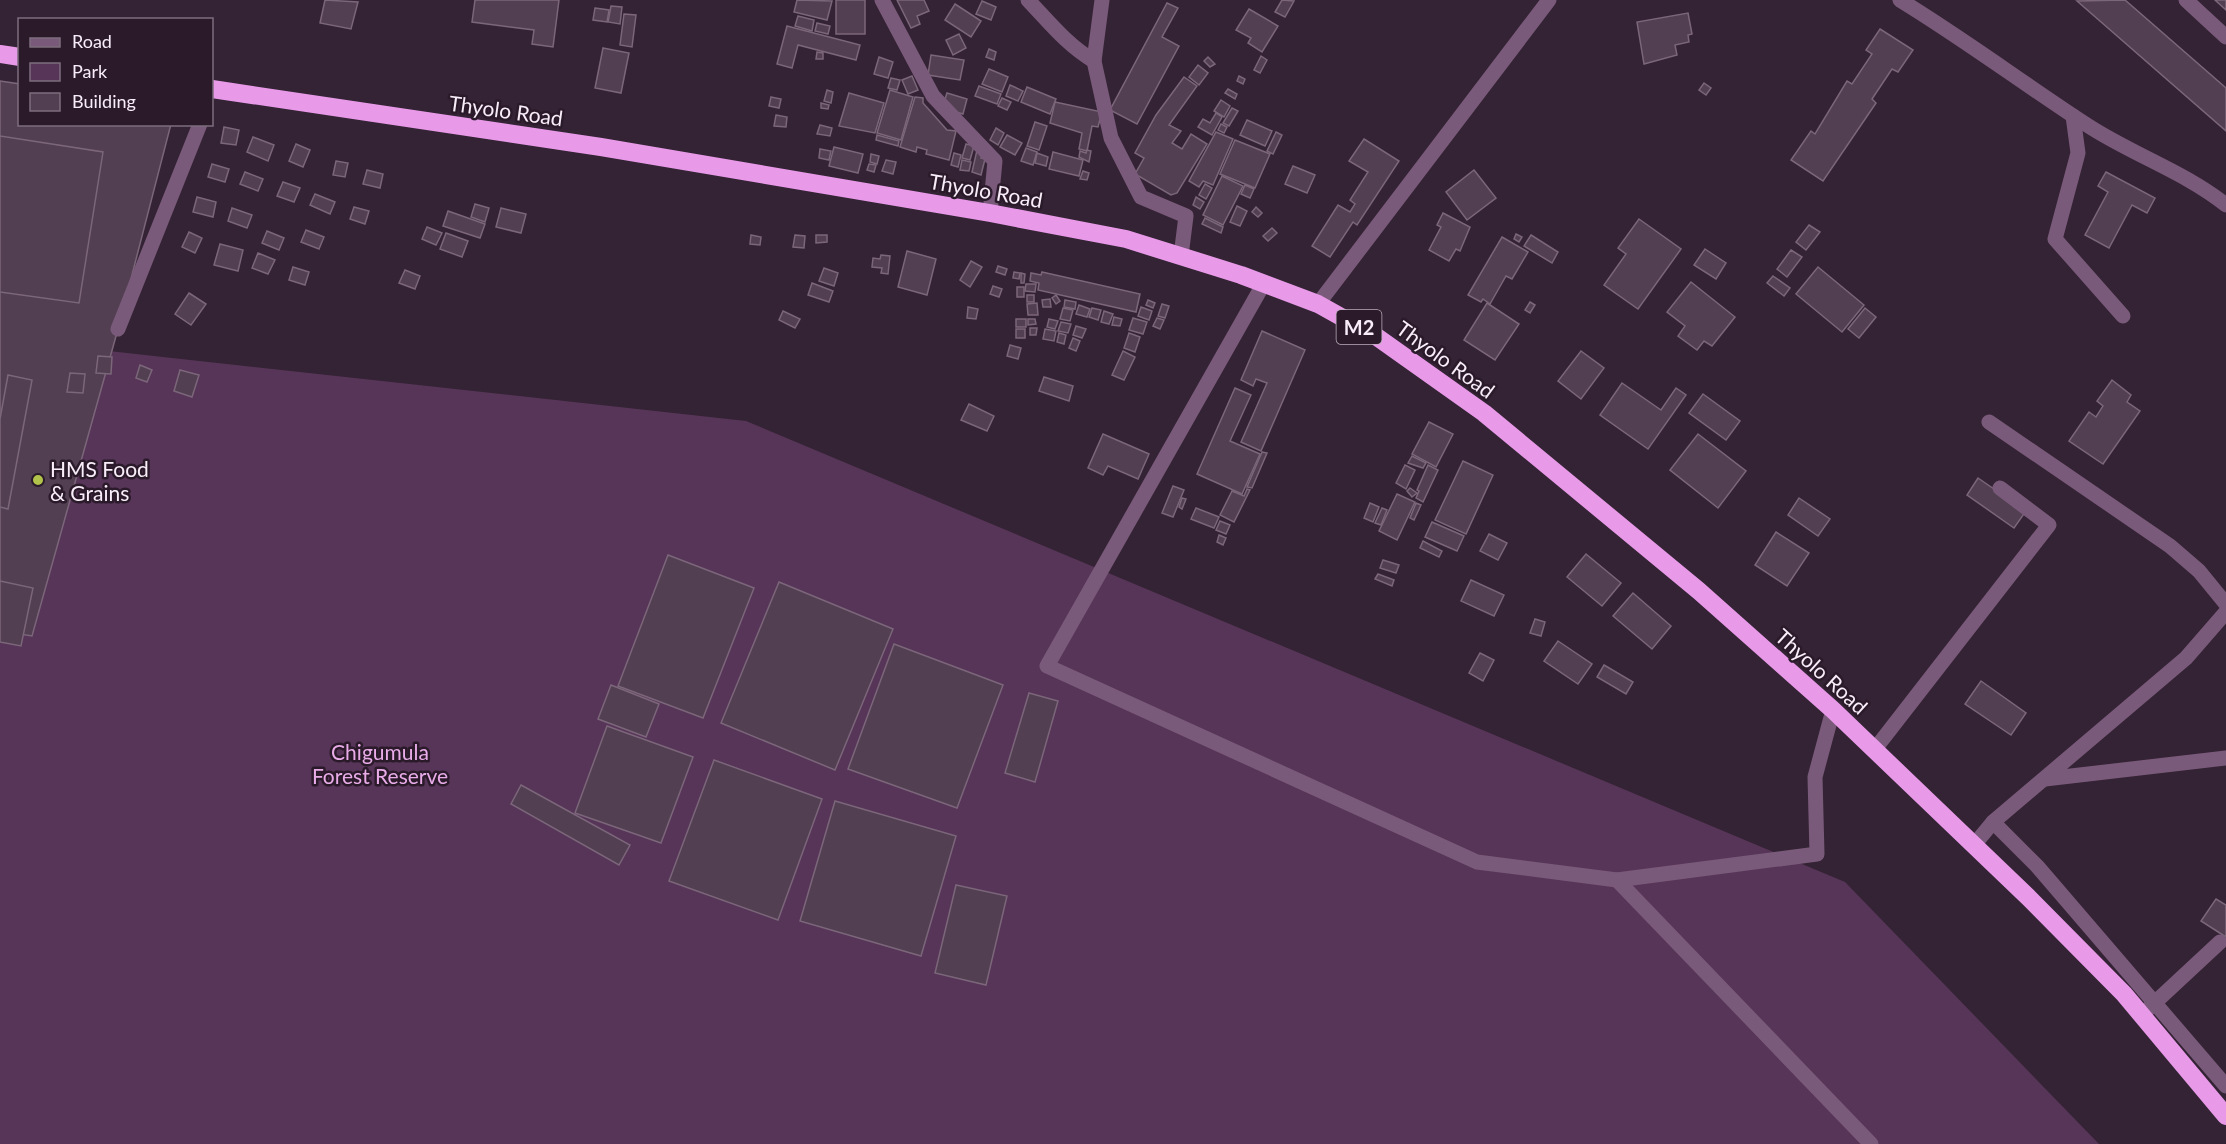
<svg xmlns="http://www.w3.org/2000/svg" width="2226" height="1144" viewBox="0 0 2226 1144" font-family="Lato,sans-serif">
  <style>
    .green { fill: #573558 }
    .building { fill: #523f52; stroke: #7b667a; stroke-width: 1.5 }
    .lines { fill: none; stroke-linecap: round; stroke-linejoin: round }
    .minor { stroke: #7a5a7a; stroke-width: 15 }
    .highway { stroke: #e89ae9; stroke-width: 18 }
    .poi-dot { fill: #b2c34c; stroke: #2a1a2a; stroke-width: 2 }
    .labels { text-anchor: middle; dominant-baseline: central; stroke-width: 5; stroke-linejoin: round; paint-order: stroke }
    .shield { fill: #2a1a2a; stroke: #bbaebb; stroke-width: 1.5 }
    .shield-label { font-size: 20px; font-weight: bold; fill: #f9edf9 }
    .street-label { font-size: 21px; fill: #f9edf9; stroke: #2a1a2a }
    .poi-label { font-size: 21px; fill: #f9edf9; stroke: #2a1a2a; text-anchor: start }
    .park-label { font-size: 21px; fill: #e9ace9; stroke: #2a1a2a }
  </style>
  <rect width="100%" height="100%" fill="#342334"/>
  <polygon class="green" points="0,339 746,421 1845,882 2099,1144 0,1144"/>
  <g class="building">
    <polygon points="325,0 358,2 351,29 320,23"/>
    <polygon points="475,0 559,0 553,47 532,44 534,30 472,22"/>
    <polygon points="797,0 832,1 827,20 794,12"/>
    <rect x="836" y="0" width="29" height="34"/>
    <polygon points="897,0 924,0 929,11 917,16 920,24 911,28"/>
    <polygon points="1282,0 1294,1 1285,17 1275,12"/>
    <polygon points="2125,0 2226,88 2226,131 2077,1"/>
    <polygon points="2215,0 2226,0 2226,10"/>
    <polygon points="982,1 996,7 991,20 976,14"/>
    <polygon points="1167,3 1178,8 1162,37 1179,46 1137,124 1110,110"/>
    <polygon points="955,4 981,21 971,37 945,20"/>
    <polygon points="611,6 622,7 620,24 608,22"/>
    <polygon points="595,8 609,10 607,22 593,20"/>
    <polygon points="1249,9 1278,26 1262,52 1248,43 1251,38 1236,30"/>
    <polygon points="1688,13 1692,34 1688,35 1689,42 1675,45 1677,55 1644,64 1637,22"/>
    <polygon points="624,14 636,15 632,47 620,45"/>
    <polygon points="798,16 814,20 812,31 795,26"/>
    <polygon points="817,23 830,26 828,34 815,31"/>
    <polygon points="787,26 860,45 856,60 798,45 792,68 777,64"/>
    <polygon points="1880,29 1913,50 1898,72 1892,69 1872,99 1876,103 1823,181 1791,160 1811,131 1815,134 1847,81 1852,84 1872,54 1866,50"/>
    <polygon points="959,34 966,48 953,55 946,40"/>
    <polygon points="603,48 629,53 621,93 595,88"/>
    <polygon points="989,49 996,52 994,60 986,57"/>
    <polygon points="817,52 823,53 823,59 816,59"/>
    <polygon points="931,55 964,60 960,80 928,75"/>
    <polygon points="1261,56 1267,60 1260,73 1254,70"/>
    <polygon points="879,57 893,62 888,78 874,74"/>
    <polygon points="1208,57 1215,64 1210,67 1204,61"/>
    <polygon points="1198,65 1208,73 1199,85 1189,77"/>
    <polygon points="989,69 1008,77 1002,92 982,84"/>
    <polygon points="912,76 918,90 908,94 902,80"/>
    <polygon points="1239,76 1245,79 1243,84 1237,81"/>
    <polygon points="1184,77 1197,86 1169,125 1181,131 1172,143 1182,149 1191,134 1207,144 1177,193 1171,195 1135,174 1144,158 1135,153 1156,115"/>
    <polygon points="891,78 900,80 897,90 888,88"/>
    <polygon points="0,81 20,84 20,124 171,124 118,329 32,636 0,631"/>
    <polygon points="1704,83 1711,88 1706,95 1699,90"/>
    <polygon points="1010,85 1023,91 1018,101 1006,96"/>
    <polygon points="979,86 1001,94 997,104 975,96"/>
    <polygon points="1027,87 1056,99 1050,114 1021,102"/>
    <polygon points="1228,89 1237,94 1235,99 1225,93"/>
    <polygon points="827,90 833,92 831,103 824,101"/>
    <polygon points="890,90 913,97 901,140 877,133"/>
    <polygon points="849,93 884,103 875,133 839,126"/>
    <polygon points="947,93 967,99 963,114 942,108"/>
    <polygon points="771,97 781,99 779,108 769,106"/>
    <polygon points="915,97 923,98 923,103 947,130 956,131 949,160 926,154 927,150 917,147 916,152 900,147"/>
    <polygon points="1002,98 1011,102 1007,110 998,106"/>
    <polygon points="1221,100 1230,106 1224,117 1214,111"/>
    <polygon points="1055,102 1102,112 1098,127 1092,126 1087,151 1079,149 1082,133 1050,123"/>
    <polygon points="821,103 829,105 828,109 821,108"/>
    <polygon points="1232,108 1238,111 1229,126 1223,123"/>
    <polygon points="1216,113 1222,117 1212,135 1198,127 1203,119 1210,123"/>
    <polygon points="776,115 787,117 786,127 774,126"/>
    <polygon points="1247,120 1272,131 1265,146 1240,135"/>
    <polygon points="1035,122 1047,126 1039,150 1027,146"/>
    <polygon points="1221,124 1227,127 1224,133 1218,130"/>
    <polygon points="820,125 832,128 830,136 817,134"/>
    <polygon points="224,127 239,130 236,145 221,143"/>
    <polygon points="996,128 1004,133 998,145 990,140"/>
    <polygon points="1216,132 1233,139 1213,185 1203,181 1199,187 1189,181"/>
    <polygon points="1276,132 1282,135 1273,154 1267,151"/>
    <polygon points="877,135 899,141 898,146 876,140"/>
    <polygon points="1007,135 1022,143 1015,155 1000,147"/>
    <polygon points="0,136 103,152 79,303 0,292"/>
    <polygon points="253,137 274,145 268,161 247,152"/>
    <polygon points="1364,139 1399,161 1357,225 1353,222 1330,257 1312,246 1338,205 1350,212 1355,204 1350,200 1368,172 1349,161"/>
    <polygon points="1235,140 1270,154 1255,188 1220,174"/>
    <polygon points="296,144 310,150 303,167 289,161"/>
    <polygon points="966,144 974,146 970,160 962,158"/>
    <polygon points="834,147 863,154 858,173 829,166"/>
    <polygon points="1026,148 1037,152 1033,165 1021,161"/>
    <polygon points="820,149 831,151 829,160 819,158"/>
    <polygon points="977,150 983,151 981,158 985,159 981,175 972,172"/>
    <polygon points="1087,150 1091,151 1089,162 1079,157 1080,151 1086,153"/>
    <polygon points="1053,152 1083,160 1079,176 1049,169"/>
    <polygon points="954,153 961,155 958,167 951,165"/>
    <polygon points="1037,153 1048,157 1046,166 1035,163"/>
    <polygon points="871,154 879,156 877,164 870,162"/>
    <polygon points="886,160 896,162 893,174 882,171"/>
    <polygon points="962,160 971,162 969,171 960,170"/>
    <polygon points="336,161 348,163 345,177 333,175"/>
    <polygon points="212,164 229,169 225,182 208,177"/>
    <polygon points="869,164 876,165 874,172 867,170"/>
    <polygon points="1293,166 1315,175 1307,193 1285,184"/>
    <polygon points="367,170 383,174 380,188 363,184"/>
    <polygon points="1474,170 1496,198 1467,220 1446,192"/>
    <polygon points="1083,171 1089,173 1087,180 1080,179"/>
    <polygon points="245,172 263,179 258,191 240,184"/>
    <polygon points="2106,172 2155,198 2147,213 2132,205 2109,248 2085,235 2108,192 2098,186"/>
    <polygon points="1222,176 1243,186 1223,225 1203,215"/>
    <polygon points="283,182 300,188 294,202 277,196"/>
    <polygon points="1205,184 1212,188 1206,199 1199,195"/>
    <polygon points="1245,185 1254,189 1250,198 1241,194"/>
    <polygon points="315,194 335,202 330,214 310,205"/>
    <polygon points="197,197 216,202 213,217 193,212"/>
    <polygon points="1196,197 1204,202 1200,209 1193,205"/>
    <polygon points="475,204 489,208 485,222 471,217"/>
    <polygon points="1237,206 1247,211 1240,226 1230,222"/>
    <polygon points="354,207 369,211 365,224 350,219"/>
    <polygon points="1256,207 1262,213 1258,217 1252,212"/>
    <polygon points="232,208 252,215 247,228 228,221"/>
    <polygon points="501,208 526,214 521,233 496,227"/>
    <polygon points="448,211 485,224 480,238 443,226"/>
    <polygon points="1443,213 1470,227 1460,251 1456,249 1449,261 1429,250 1441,227 1437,225"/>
    <polygon points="1205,218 1223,227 1221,233 1202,224"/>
    <polygon points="1639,219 1681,249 1638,309 1604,285 1626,254 1618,248"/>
    <polygon points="1809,225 1820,232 1806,250 1796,242"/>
    <polygon points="427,227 442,233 436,245 422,239"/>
    <polygon points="1272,228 1277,233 1268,241 1263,236"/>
    <polygon points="306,230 324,237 319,249 301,242"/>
    <polygon points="267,231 284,238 279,250 262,243"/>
    <polygon points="189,232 202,238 195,253 182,247"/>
    <polygon points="446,233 468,241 462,257 440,249"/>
    <polygon points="1516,234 1522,237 1519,242 1514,239"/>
    <polygon points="751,235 761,237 760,245 750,244"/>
    <polygon points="795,235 805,236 804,248 793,247"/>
    <polygon points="816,235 827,235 827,242 816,243"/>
    <polygon points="1531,235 1558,252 1552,263 1524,246"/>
    <polygon points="1502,237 1528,252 1512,279 1506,276 1490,304 1483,299 1481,302 1468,295"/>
    <polygon points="220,244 243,250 238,271 214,265"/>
    <polygon points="1705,249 1726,263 1716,279 1694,265"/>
    <polygon points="1791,250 1802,257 1787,277 1777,269"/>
    <polygon points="907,251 936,259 927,295 898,287"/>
    <polygon points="258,253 275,260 268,274 252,268"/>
    <polygon points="881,255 890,256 888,274 881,273 882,268 872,267 873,258 880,259"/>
    <polygon points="971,261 982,267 970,287 960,280"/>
    <polygon points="998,266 1007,269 1005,275 996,272"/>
    <polygon points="293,267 309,272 305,285 289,280"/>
    <polygon points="1818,267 1864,305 1842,332 1796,294"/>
    <polygon points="824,268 838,273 834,286 819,281"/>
    <polygon points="405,270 420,276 415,289 399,283"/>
    <polygon points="1014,272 1020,273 1019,279 1013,278"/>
    <polygon points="1042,272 1140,294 1136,312 1038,290 1039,283 1030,281 1031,273 1041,275"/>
    <polygon points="1021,273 1025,274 1024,283 1021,283"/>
    <polygon points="1773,276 1790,288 1784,296 1767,283"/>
    <polygon points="1691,282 1735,317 1712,346 1704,341 1697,350 1678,336 1685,326 1667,312"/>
    <polygon points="812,283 833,291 829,302 808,295"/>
    <polygon points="1026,284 1036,284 1035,292 1025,291"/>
    <polygon points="993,286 1002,289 999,297 990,294"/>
    <rect x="1017" y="287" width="7" height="10"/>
    <polygon points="189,293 206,304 191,325 175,314"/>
    <rect x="1027" y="295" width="7" height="7"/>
    <polygon points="1056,295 1060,301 1056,304 1052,298"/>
    <polygon points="1050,299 1051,307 1043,307 1042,300"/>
    <polygon points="1065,300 1076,302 1075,309 1064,307"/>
    <polygon points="1148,300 1155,303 1153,308 1146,305"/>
    <polygon points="1530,302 1535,305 1530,313 1525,310"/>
    <polygon points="1037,303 1038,315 1028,315 1027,304"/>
    <polygon points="1487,303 1519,324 1495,360 1464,340"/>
    <polygon points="1162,304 1169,306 1165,318 1158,316"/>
    <polygon points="1079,305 1090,309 1087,317 1076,314"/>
    <polygon points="968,307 978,309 976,319 967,318"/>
    <polygon points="1141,307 1152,311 1149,320 1138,316"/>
    <polygon points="1063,308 1073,310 1070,321 1060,319"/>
    <polygon points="1092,308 1101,310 1098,320 1089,317"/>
    <polygon points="1865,308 1876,317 1859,338 1848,329"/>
    <polygon points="783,311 800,319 795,328 779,320"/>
    <polygon points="1104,311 1113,314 1109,324 1101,322"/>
    <polygon points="1114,317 1122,319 1120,326 1112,325"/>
    <polygon points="1133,318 1147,322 1143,334 1129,330"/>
    <polygon points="1157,318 1164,320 1160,329 1153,326"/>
    <rect x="1016" y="319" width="10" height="8"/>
    <polygon points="1028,319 1035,319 1036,324 1028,325"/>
    <polygon points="1049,319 1058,321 1055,329 1047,327"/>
    <polygon points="1061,322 1071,324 1068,333 1058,331"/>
    <polygon points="1076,326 1086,329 1082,338 1073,335"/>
    <polygon points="1030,328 1037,328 1036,335 1030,335"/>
    <rect x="1016" y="329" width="9" height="9"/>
    <polygon points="1045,329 1056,331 1054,341 1043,339"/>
    <polygon points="1262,331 1305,350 1261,451 1241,442 1267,383 1256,379 1253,386 1241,380"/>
    <polygon points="1059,333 1066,335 1064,344 1057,342"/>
    <polygon points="1129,333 1140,337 1135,352 1124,348"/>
    <polygon points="1073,338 1080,341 1076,351 1069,348"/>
    <polygon points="1010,345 1021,348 1018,359 1007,356"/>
    <polygon points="1123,351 1135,357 1124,380 1112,375"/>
    <polygon points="1581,351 1604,368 1581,399 1558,381"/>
    <polygon points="98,356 112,357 111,374 96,373"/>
    <polygon points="140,365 152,370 147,382 136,378"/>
    <polygon points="180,370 199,375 192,397 174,391"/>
    <polygon points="70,373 85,374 83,393 67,392"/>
    <polygon points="8,375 32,380 8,509 0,507 0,419"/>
    <polygon points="1044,377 1073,386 1069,401 1039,391"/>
    <polygon points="2112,380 2131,395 2127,402 2140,411 2103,464 2069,441 2089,412 2096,417 2103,406 2097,401"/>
    <polygon points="1622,383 1661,410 1676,388 1686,395 1648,449 1600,415"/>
    <polygon points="1235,388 1251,395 1230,441 1260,454 1242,494 1197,474"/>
    <polygon points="1703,394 1740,421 1726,440 1689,413"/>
    <polygon points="969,404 994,416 987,431 961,420"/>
    <polygon points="1429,422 1453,434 1436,467 1412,454"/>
    <polygon points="1103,434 1149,454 1138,479 1108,466 1103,475 1088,468"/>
    <polygon points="1698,434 1746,471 1718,508 1670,470"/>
    <polygon points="1262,452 1267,453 1252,488 1247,487"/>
    <polygon points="1412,456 1426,463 1423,468 1408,463"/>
    <polygon points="1463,461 1493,475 1466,534 1435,520"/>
    <polygon points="1405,465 1415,470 1406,489 1396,483"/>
    <polygon points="1428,465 1438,470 1423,502 1416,498 1419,491 1417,490"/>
    <polygon points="1978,478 2026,511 2014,528 1967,495"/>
    <polygon points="1173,486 1184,490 1173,517 1162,513"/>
    <polygon points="1410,488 1417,493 1412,497 1407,491"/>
    <polygon points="1247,489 1250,490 1234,522 1220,515 1232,491 1244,496"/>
    <polygon points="1397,494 1415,502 1397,540 1379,531"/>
    <polygon points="1182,498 1186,499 1182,509 1179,507"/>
    <polygon points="1799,498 1830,519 1818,536 1788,515"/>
    <polygon points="1370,503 1379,507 1373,522 1364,518"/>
    <polygon points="1416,503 1421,505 1414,520 1410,518"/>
    <polygon points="1196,508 1219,517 1214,528 1191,519"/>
    <polygon points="1382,508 1387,510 1381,525 1375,523"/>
    <polygon points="1220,521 1230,525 1226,534 1216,530"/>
    <polygon points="1432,522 1464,536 1457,551 1425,537"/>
    <polygon points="1776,532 1809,553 1787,586 1755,565"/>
    <polygon points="1489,534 1507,543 1498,560 1480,551"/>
    <polygon points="1219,535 1226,538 1223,545 1217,542"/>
    <polygon points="1423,541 1442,551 1439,557 1420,548"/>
    <polygon points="1586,554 1621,583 1602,606 1567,577"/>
    <polygon points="668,555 754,588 703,718 618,686"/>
    <polygon points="1383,560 1399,565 1396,573 1380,568"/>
    <polygon points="1378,574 1394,580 1392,586 1375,579"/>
    <polygon points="1471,580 1504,595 1494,616 1461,601"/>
    <polygon points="0,581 33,588 21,646 0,642"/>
    <polygon points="779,582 893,629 835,770 721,723"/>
    <polygon points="1633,593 1671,626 1652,649 1613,616"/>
    <polygon points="1535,619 1545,622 1541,636 1530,633"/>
    <polygon points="1558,641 1592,664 1578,684 1544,661"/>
    <polygon points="894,644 1003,685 957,808 848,769"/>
    <polygon points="1480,653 1494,660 1483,681 1469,673"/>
    <polygon points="1604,665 1633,682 1626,694 1597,677"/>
    <polygon points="1981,681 2026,713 2011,735 1965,704"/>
    <polygon points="611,685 659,704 646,737 598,719"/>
    <polygon points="1029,693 1058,701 1035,782 1005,773"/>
    <polygon points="607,726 693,757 661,843 575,813"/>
    <polygon points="714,760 822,799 778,920 669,881"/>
    <polygon points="521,785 630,845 619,865 511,804"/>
    <polygon points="835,801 956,836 921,956 800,921"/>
    <polygon points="956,885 1007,896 986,985 935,973"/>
    <polygon points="2216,899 2226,905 2226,937 2201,921"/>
  </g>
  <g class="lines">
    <g class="minor">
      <polyline points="882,0 933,96 995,161 990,213"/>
      <path d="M1028,0c21,22 39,45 66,61"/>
      <polyline points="1102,0 1094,61 1111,138 1141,197 1186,216 1181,256"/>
      <path d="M1900,0c64,39 124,84 187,125 44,29 98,47 139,80"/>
      <polyline points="2186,0 2226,37"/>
      <polyline points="2073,116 2078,153 2055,239 2123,316"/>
      <polyline points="1264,283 1047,666 1477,862 1617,880"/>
      <polyline points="1318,304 1549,0"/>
      <polyline points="118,329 200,124"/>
      <polyline points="1989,422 2170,546 2199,571 2226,604"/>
      <polyline points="1833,710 1815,777 1817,854 1617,880 1871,1144"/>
      <polyline points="1875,749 2049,525 2000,488"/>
      <polyline points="2045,779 2226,758"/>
      <polyline points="1993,822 2037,866 2226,1086"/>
      <polyline points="1974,845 1993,822 2186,658 2226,612"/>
      <polyline points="2148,1009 2220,942"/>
    </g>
    <g class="highway">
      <polyline points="0,54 20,57"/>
      <polyline points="212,89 601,147 990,213 1126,239 1241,275 1318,304 1377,337 1484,413 1699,591 1833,710 2028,897 2124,994 2226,1116"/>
    </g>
  </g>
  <circle class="poi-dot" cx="38" cy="480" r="6"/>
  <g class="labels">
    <rect class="shield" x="1336.5" y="310" width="45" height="34" rx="4.5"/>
    <g class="shield-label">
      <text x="1359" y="327">M2</text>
    </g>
    <g class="street-label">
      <text transform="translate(506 110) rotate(8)">Thyolo Road</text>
      <text transform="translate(986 190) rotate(10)">Thyolo Road</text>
      <text transform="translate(1446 359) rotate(36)">Thyolo Road</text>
      <text transform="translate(1822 671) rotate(42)">Thyolo Road</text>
    </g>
    <g class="poi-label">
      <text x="50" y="468">HMS Food<tspan x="50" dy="24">&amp; Grains</tspan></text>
    </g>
    <g class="park-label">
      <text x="380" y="751">Chigumula<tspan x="380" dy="24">Forest Reserve</tspan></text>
    </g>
  </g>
  <rect x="18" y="18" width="195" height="108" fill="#2a1a2a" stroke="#7d6e7d" stroke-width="1.5"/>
  <rect x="30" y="38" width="30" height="9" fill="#7a5a7a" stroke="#7d6e7d" stroke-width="1.5"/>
  <text x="72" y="48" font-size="18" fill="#f9edf9">Road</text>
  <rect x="30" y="63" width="30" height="18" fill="#573558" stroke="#7d6e7d" stroke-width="1.5"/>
  <text x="72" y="78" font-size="18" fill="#f9edf9">Park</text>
  <rect x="30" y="93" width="30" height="18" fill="#523f52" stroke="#7d6e7d" stroke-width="1.5"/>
  <text x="72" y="108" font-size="18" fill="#f9edf9">Building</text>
</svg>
